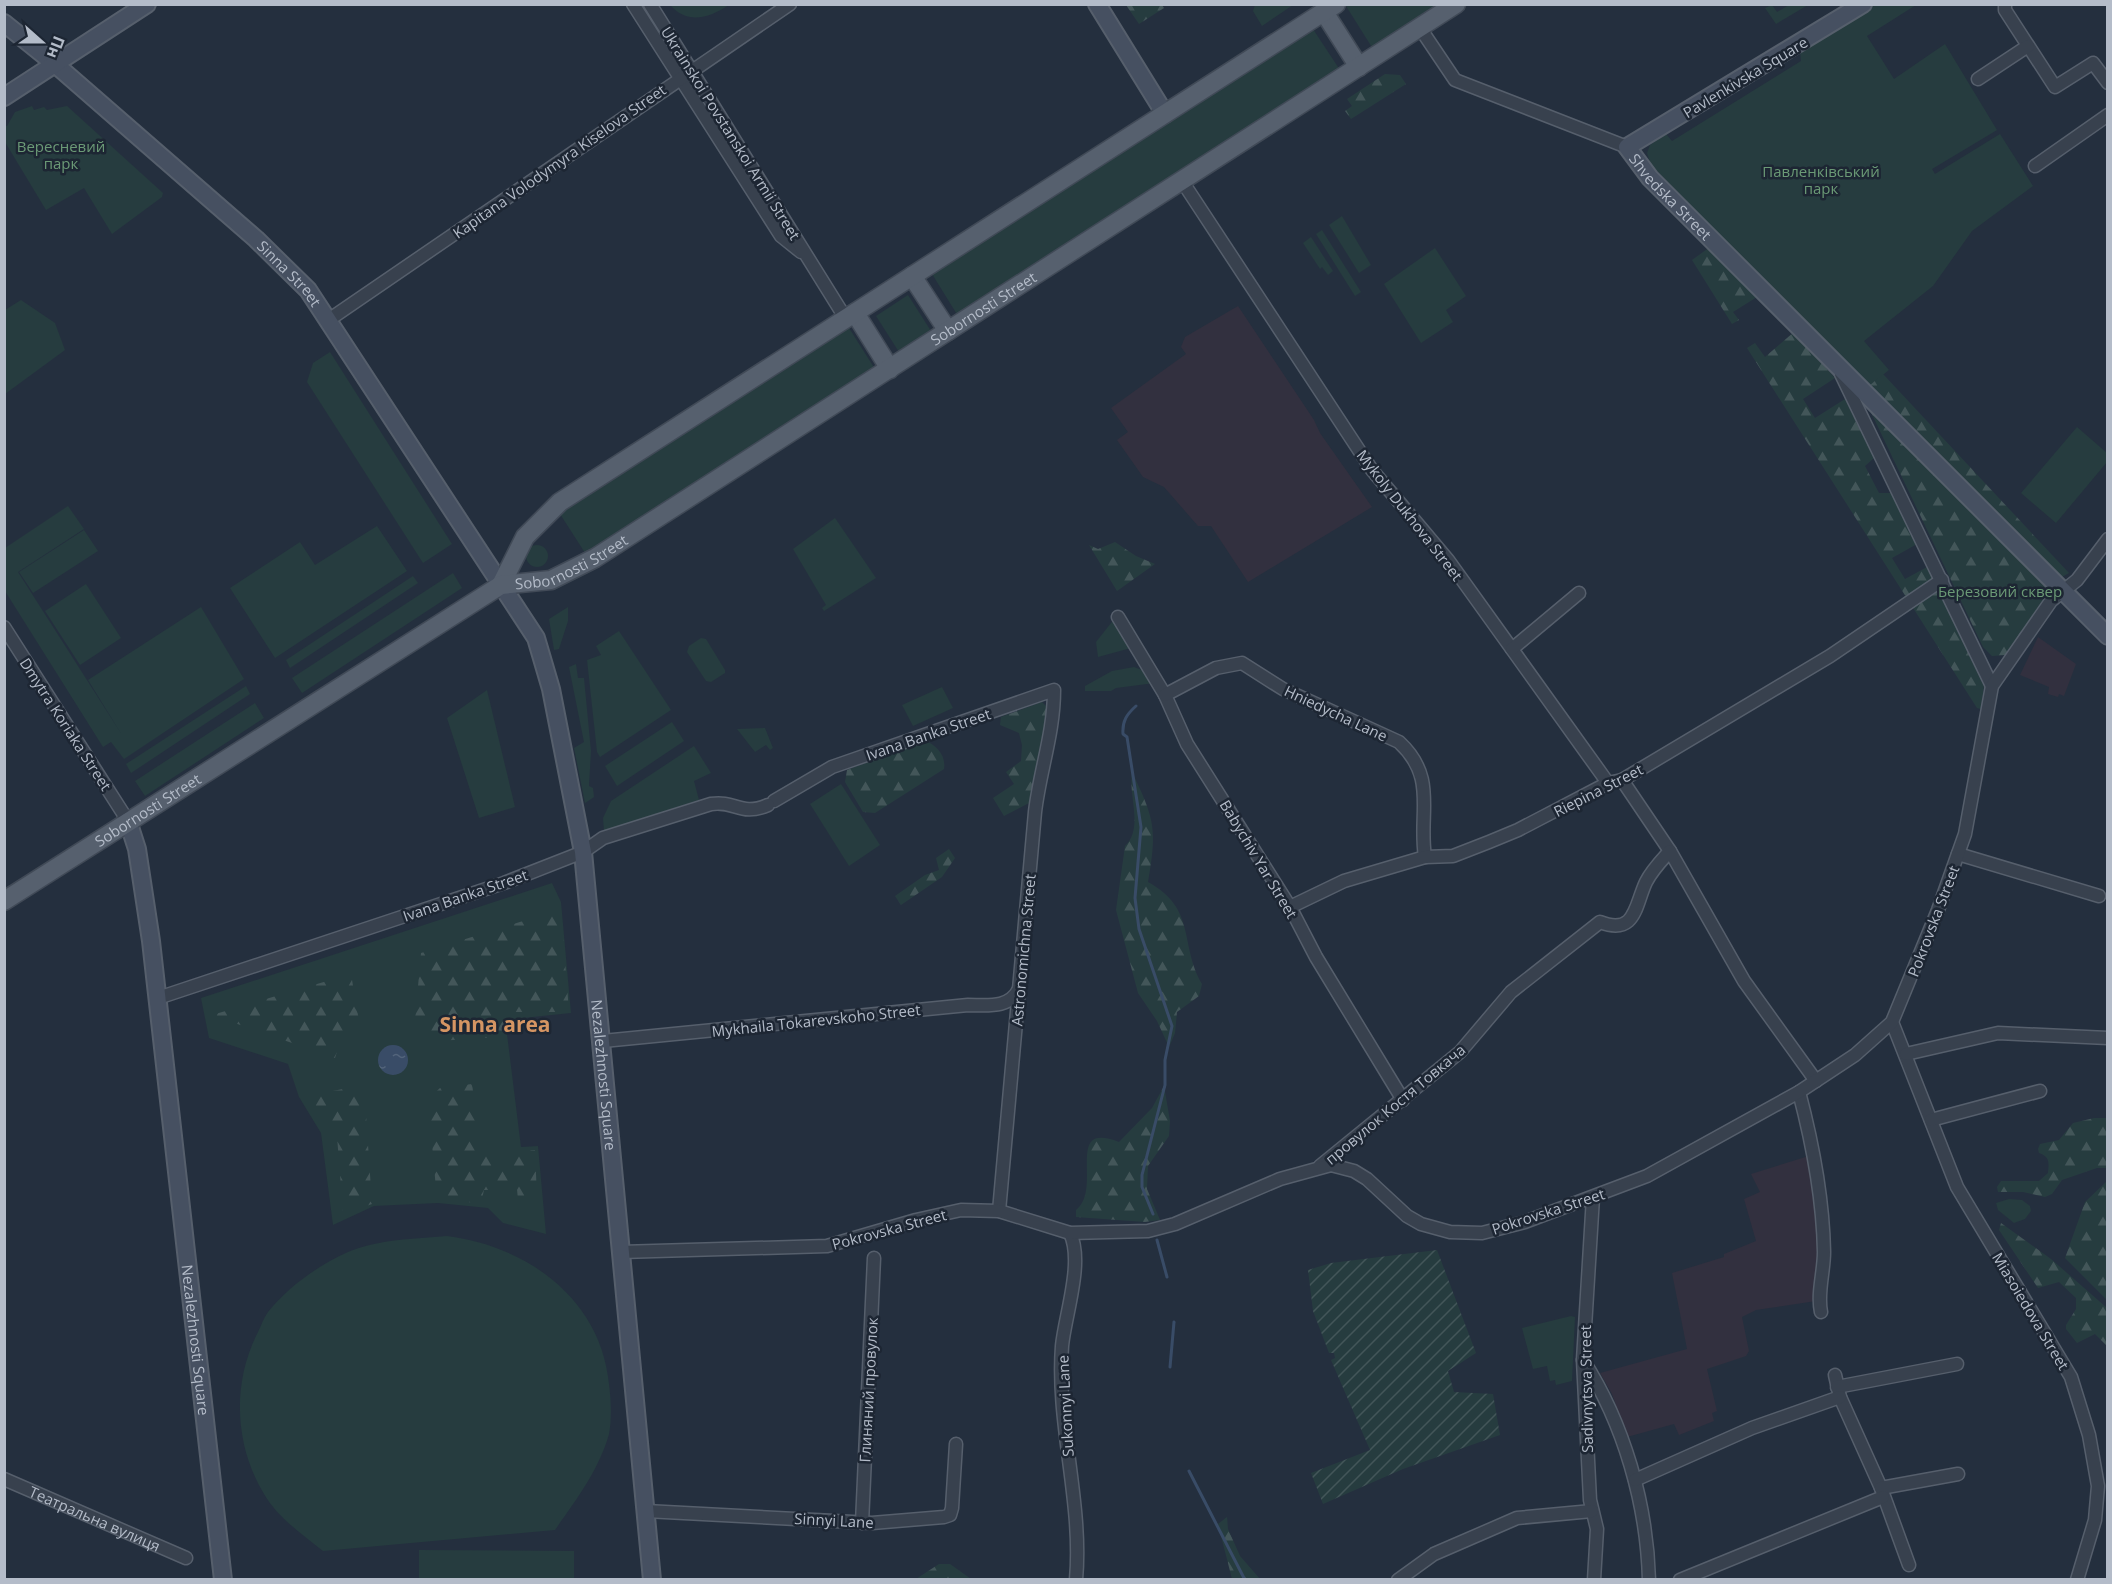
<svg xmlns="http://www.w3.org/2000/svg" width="2112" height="1584" viewBox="0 0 2112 1584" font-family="'Open Sans',sans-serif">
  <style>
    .medical { fill: #32303f }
    .green { fill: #263c3f }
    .forest { fill: url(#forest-firs) }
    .garden { fill: url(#garden-furrows) }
    .water { fill: url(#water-ripples) }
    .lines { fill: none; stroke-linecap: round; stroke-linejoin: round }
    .stream { stroke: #394c67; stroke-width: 3 }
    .street-casing { stroke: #565f6c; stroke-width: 15 }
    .secondary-casing { stroke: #565f6c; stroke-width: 20 }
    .primary-casing { stroke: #414a57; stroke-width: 21 }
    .street { stroke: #38414e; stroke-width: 12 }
    .secondary { stroke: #465061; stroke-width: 16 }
    .primary { stroke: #56606e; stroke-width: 18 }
    .labels { text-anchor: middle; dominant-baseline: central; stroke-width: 5; stroke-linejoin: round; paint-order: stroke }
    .street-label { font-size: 15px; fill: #b4bcc9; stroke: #1d2633 }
    .park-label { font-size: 15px; fill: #6b9a76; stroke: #1d2633 }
    .district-label { font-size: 21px; font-weight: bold; fill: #d59563; stroke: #1d2633 }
  </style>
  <defs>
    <pattern id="forest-firs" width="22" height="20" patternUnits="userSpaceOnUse" patternTransform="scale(1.5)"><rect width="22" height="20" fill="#263c3f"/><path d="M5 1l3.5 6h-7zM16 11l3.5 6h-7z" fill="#435659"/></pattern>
    <pattern id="garden-furrows" width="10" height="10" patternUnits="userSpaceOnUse" patternTransform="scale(1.5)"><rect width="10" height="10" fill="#263c3f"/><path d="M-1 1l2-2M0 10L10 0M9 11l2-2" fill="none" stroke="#435659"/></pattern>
    <pattern id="water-ripples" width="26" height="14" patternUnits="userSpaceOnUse" patternTransform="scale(1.5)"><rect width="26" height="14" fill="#394c67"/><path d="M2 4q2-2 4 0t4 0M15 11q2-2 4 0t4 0" fill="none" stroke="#53647b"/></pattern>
  </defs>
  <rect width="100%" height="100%" fill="#242f3e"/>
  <g class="medical">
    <polygon points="1238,306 1314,420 1320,433 1372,507 1248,582 1211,526 1198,526 1164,487 1143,477 1117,440 1128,432 1111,408 1186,354 1181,347 1185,337"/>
    <polygon points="2038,637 2076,664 2064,696 2059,694 2058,697 2048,694 2049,687 2020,675"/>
    <polygon points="1812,1155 1818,1218 1816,1301 1756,1310 1742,1317 1749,1351 1746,1356 1707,1369 1717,1411 1712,1413 1714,1421 1679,1435 1674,1424 1627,1437 1612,1394 1600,1373 1687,1349 1672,1273 1724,1257 1724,1254 1756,1241 1744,1199 1760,1192 1751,1174"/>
  </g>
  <g class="green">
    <polygon points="1349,4 1442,5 1373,49 1346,6"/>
    <path d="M670,5h59c-20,13 -41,20 -59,0z"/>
    <polygon points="1255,5 1255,4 1293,5 1262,26 1253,11"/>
    <polygon points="1772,5 1777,12 1789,5 1808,5 1776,24 1765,8"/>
    <polygon points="1875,5 1916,5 1867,36 1894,79 1945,44 1997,130 1932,169 1935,174 2000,134 2033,186 1972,231 1933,286 1864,341 1889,370 1869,386 1651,165 1647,153 1650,145 1666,134 1672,141 1801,61 1800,51"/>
    <polygon points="1313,29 1340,70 958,316 932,274"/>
    <polygon points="32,106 34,110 44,107 47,110 67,106 163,193 162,197 112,234 84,188 46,210 5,142 5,126 7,126 15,112"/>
    <polygon points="1342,216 1371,265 1359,273 1329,225"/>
    <polygon points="1322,230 1361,292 1355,296 1316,234"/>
    <polygon points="1311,237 1333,271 1328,275 1322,267 1320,269 1303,243"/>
    <polygon points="1435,248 1466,296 1446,310 1453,322 1421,343 1384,284"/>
    <polygon points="908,295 931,331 899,352 876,316"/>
    <polygon points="21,300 55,323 65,350 5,394 5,310"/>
    <polygon points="849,328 875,369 587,556 560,514"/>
    <polygon points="330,352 452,544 423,563 307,382 313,363"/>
    <polygon points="2077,427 2107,453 2107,462 2056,523 2021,493"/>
    <polygon points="68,506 84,529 18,572 122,735 88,680 201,607 244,679 124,759 111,742 103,747 5,591 5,548"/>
    <polygon points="835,518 876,578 824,611 822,608 826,605 793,549"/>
    <polygon points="377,526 407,571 275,658 230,588 300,542 315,565"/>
    <polygon points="84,530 98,551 33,593 19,572"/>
    <circle cx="537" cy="556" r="11"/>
    <polygon points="453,573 462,588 302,693 292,678"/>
    <polygon points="413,576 418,583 290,668 286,660"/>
    <polygon points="86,584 121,638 80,665 45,611"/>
    <polygon points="568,607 568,621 559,649 554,650 549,619"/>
    <polygon points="1115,618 1131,648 1098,657 1096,642"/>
    <polygon points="619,631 671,710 600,757 597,752 587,660 601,655 596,646"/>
    <polygon points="701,638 706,639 725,670 725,673 711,682 706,681 687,652 689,646"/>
    <polygon points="576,664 578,678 584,678 591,751 589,786 593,788 594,797 585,803 574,748 584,742 569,667"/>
    <polygon points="1134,667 1145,671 1155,683 1116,688 1111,691 1085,691 1085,686 1112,671"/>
    <polygon points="246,686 250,694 131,773 126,764"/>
    <polygon points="942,687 953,708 913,726 902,705"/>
    <polygon points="487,690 515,807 479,818 447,718"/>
    <polygon points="255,703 264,718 145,796 135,781"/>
    <polygon points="672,722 684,741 617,786 605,766"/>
    <polygon points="765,728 773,748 770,750 766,745 755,752 737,729"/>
    <polygon points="694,746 711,773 694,781 699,800 604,831 603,818 611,801"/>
    <polygon points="841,784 880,845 849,866 810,804"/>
    <polygon points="552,883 561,902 571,1013 514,1019 507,1034 521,1147 538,1146 546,1234 503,1223 488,1208 438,1203 374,1206 333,1225 321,1133 299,1097 288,1064 209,1038 201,998"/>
    <polygon points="2009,1199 2022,1200 2030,1206 2031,1211 2025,1219 2014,1223 1998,1210 1996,1203"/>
    <path d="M447,1236c80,10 154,63 162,148 2,16 3,34 0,50 -10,36 -33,66 -54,96l-232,21c-21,-17 -45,-33 -59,-57 -29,-48 -32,-108 -8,-158 4,-7 7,-17 12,-24 21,-26 51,-47 80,-60 31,-13 66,-13 99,-16z"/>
    <polygon points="1571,1316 1575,1317 1572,1381 1556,1385 1555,1380 1550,1381 1547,1366 1533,1369 1522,1328"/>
    <polygon points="419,1550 574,1551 574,1579 419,1579"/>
  </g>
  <g class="forest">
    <polygon points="1126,5 1162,5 1164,8 1139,24"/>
    <polygon points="1385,74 1400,75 1406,84 1351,119 1345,111 1352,106 1347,99"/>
    <polygon points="1710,247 1757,297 1733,312 1739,320 1732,324 1692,260"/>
    <polygon points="1794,332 1835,378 1803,399 1815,418 1845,399 1874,458 1865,466 1879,493 1891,493 1917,544 1892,558 1905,579 1927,567 1984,686 1981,709 1977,708 1747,348 1755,343 1765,357"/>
    <polygon points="1883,374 2069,573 2060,578 1869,386"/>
    <polygon points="1868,406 2048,585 2047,595 2006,655 1992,656 1983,647"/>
    <polygon points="1115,542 1136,556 1155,564 1117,591 1089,545 1098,549"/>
    <polygon points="1042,702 1047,707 1049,719 1033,801 1004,816 993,798 1014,784 1006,772 1021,761 1022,745 1019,733 1000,725 1001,717"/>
    <path d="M925,741c12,4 21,15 19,28l-69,44 -12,-1 -18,-30 2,-12z"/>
    <path d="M1132,772c23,48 25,57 16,110 49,27 31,62 54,102l-3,12 -22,16 -2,21 -6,14 -12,-26 -19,-28 -22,-83 9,-64c19,-18 3,-51 7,-74z"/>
    <polygon points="949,849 955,858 942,877 901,905 895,896 925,875 939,870 936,858"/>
    <polygon points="561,909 569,1012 515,1012 501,1037 437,1041 415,1020 421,953"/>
    <polygon points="351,974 359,1021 341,1039 335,1058 212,1015"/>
    <polygon points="472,1084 482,1154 535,1150 537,1198 518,1200 517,1189 484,1190 481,1203 437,1200 428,1099 440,1088"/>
    <path d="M1164,1086l6,35 -1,15 -21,30 -1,23 13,31 -15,2 -69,-5v-7c28,-21 -13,-90 43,-68l33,-34z"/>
    <polygon points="353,1087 365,1100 372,1204 343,1214 337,1136 302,1097"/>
    <path d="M2094,1118h13v50h-10l-35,12 -10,14 -7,3 -22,-5h-25l-1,-5 4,-6h38l9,-8c1,-11 2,-16 -9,-20l-1,-4 2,-5 19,-4 14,-17z"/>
    <polygon points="2107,1181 2107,1300 2065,1258 2085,1202"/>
    <polygon points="2001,1223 2051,1259 2107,1308 2107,1346 2095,1334 2077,1343 2066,1329 2066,1325 2076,1309 2076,1298 2059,1282 2038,1288 1999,1230"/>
    <polygon points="1227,1517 1228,1529 1240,1556 1260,1579 1232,1579 1218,1524"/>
    <polygon points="939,1564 950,1564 971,1579 916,1579"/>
  </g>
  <polygon class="garden" points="1437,1250 1476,1353 1448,1371 1454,1392 1493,1394 1500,1435 1403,1469 1323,1504 1311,1473 1370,1450 1331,1360 1335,1358 1334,1353 1329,1353 1313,1311 1308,1270 1331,1263"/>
  <circle class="water" cx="393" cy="1060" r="15"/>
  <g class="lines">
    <g class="stream">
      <path d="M1136,706c-9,8 -14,15 -13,28l4,3 14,90 -6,71 4,31 33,97 -7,34v25l-23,90v12l11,27"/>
      <polyline points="1157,1240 1167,1277"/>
      <polyline points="1170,1367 1174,1322"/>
      <polyline points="1189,1471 1245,1580"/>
    </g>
    <g class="street-casing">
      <g id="street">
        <polyline points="633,4 781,236 801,252"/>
        <polyline points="650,4 846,319"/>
        <polyline points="2005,4 2005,10 2055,87 2093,63 2108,83"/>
        <polyline points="1420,28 1455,80 1627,147"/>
        <polyline points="1978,79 2028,46"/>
        <polyline points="2035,166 2108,115"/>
        <polyline points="1182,181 1372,470 1448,560 1608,783"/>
        <polyline points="330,319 790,4"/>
        <polyline points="1841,374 1992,686"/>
        <polyline points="1118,617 1165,695 1187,744 1290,907 1316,957 1403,1100"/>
        <polyline points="4,627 128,821"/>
        <polyline points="1512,649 1579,593"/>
        <path d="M1165,695l51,-27 26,-5 41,26 116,53c39,36 19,71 26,115"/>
        <polyline points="1622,780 1670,851"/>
        <path d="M774,801l58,-34 222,-77c0,43 -14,80 -19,122l-36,399"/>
        <polyline points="1958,854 2099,896"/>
        <polyline points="1290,907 1344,881 1425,857 1453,856 1489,842 1518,830 1608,783 1622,780 1830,656 1942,580"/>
        <path d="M158,998l346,-115 79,-31 20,-14 108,-34c25,-4 29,13 57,1"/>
        <polyline points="1892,1022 1957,1187 2071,1377 2089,1435 2098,1486 2095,1520 2077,1580"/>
        <path d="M603,1041l365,-36c19,0 41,4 51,-16"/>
        <polyline points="1906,1054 1998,1033 2108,1038"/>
        <path d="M1799,1092c14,53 24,105 25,160 0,20 -7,41 -3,60"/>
        <polyline points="1931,1120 2040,1091"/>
        <path d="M1320,1166l140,-114 51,-60 89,-70c36,14 35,-17 46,-40 6,-12 15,-21 24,-31l74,130 72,100"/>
        <polyline points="1593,1197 1583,1360 1590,1500 1597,1529 1594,1580"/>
        <path d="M1070,1233c14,29 -5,82 -8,113 -6,78 21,156 14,234"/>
        <polyline points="621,1252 827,1246 916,1220 961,1210 999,1211 1070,1233 1148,1231 1175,1224 1280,1179 1331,1165 1354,1171 1367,1179 1407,1216 1421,1224 1450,1232 1482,1233 1525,1222 1647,1176 1799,1092 1855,1055 1892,1022 1938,910 1965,834 1992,686 2051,601 2077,580 2108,539"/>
        <path d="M1583,1360c41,64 64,144 66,220"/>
        <polyline points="1835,1375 1840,1397 1881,1488"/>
        <polyline points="1837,1387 1957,1364"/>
        <path id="s1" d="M4,1479l182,79"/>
        <polyline points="1635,1480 1752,1428 1840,1397"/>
        <polyline points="646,1511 872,1523 944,1517 950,1515 952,1508 956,1444"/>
        <polyline points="862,1523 874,1258"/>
        <polyline points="1909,1565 1881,1488 1958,1474"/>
        <polyline points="1398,1580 1434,1554 1517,1518 1592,1511"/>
        <polyline points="1680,1580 1883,1497"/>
      </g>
    </g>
    <g class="secondary-casing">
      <g id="secondary">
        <polyline points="1097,4 1165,114"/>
        <path id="s2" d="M1863,4l-236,143 23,31 458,458"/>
        <path id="s3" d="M4,23l51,41 201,175 52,51 228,348 15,51 32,163 69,728"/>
        <polyline points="4,97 147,4"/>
        <path id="s4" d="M128,821l9,28 14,92 72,639"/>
      </g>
    </g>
    <g class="primary-casing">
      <g id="primary">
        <polyline points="1324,12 1359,67"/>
        <polyline points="912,276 948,331"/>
        <polyline points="855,313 890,369"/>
        <polyline points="501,585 525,537 560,502 1336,4"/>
        <path id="s5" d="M4,901l497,-316 50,-5 44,-22 861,-554"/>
      </g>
    </g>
    <use href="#street" class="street"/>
    <use href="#secondary" class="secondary"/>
    <use href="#primary" class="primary"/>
  </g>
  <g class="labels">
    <g class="street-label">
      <text transform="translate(1745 77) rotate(-31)">Pavlenkivska Square</text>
      <text transform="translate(731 133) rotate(58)">Ukrainskoi Povstanskoi Armii Street</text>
      <text transform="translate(559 161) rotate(-35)">Kapitana Volodymyra Kiselova Street</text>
      <text stroke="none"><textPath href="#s2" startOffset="342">Shvedska Street</textPath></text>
      <text stroke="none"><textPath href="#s3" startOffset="380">Sinna Street</textPath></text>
      <text stroke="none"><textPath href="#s5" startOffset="1150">Sobornosti Street</textPath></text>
      <text transform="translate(1410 515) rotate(52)">Mykoly Dukhova Street</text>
      <text stroke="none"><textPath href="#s5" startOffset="664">Sobornosti Street</textPath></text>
      <text transform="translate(1336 713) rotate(25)">Hniedycha Lane</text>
      <text transform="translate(66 724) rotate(57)">Dmytra Koriaka Street</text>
      <text transform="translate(928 734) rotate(-19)">Ivana Banka Street</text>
      <text transform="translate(1598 790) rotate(-27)">Riepina Street</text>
      <text stroke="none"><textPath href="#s5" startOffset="170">Sobornosti Street</textPath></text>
      <text transform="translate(1259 859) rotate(59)">Babychiv Yar Street</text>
      <text transform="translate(465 895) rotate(-19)">Ivana Banka Street</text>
      <text transform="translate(1933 921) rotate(-69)">Pokrovska Street</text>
      <text transform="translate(1023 950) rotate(-85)">Astronomichna Street</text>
      <text transform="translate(816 1020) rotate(-6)">Mykhaila Tokarevskoho Street</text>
      <text stroke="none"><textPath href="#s3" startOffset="1264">Nezalezhnosti Square</textPath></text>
      <text transform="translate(1395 1104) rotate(-40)">провулок Костя Товкача</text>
      <text transform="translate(1548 1211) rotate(-18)">Pokrovska Street</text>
      <text transform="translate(889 1229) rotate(-15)">Pokrovska Street</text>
      <text transform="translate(2031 1311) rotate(59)">Miasoiedova Street</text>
      <text stroke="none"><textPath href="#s4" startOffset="524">Nezalezhnosti Square</textPath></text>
      <text transform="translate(1586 1389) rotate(-91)">Sadivnytsva Street</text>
      <text transform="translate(868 1390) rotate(-87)">Глиняний провулок</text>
      <text transform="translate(1065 1406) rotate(-93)">Sukonnyi Lane</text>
      <text stroke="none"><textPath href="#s1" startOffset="99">Театральна вулиця</textPath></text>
      <text transform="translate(834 1520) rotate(3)">Sinnyi Lane</text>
    </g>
    <g class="park-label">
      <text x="61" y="146">Вересневий<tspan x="61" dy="17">парк</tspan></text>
      <text x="1821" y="171">Павленківський<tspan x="1821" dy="17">парк</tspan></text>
      <text x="2000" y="591">Березовий сквер</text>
    </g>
    <g class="district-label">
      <text x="495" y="1024">Sinna area</text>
    </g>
  </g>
  <rect width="2112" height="1584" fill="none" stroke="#b4bcc9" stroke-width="12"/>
  <g transform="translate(42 42) rotate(111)" stroke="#1d2633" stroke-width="4.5" paint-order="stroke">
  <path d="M0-4.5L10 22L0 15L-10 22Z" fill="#b4bcc9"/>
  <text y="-9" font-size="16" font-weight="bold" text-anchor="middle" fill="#b4bcc9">Пн</text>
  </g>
</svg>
